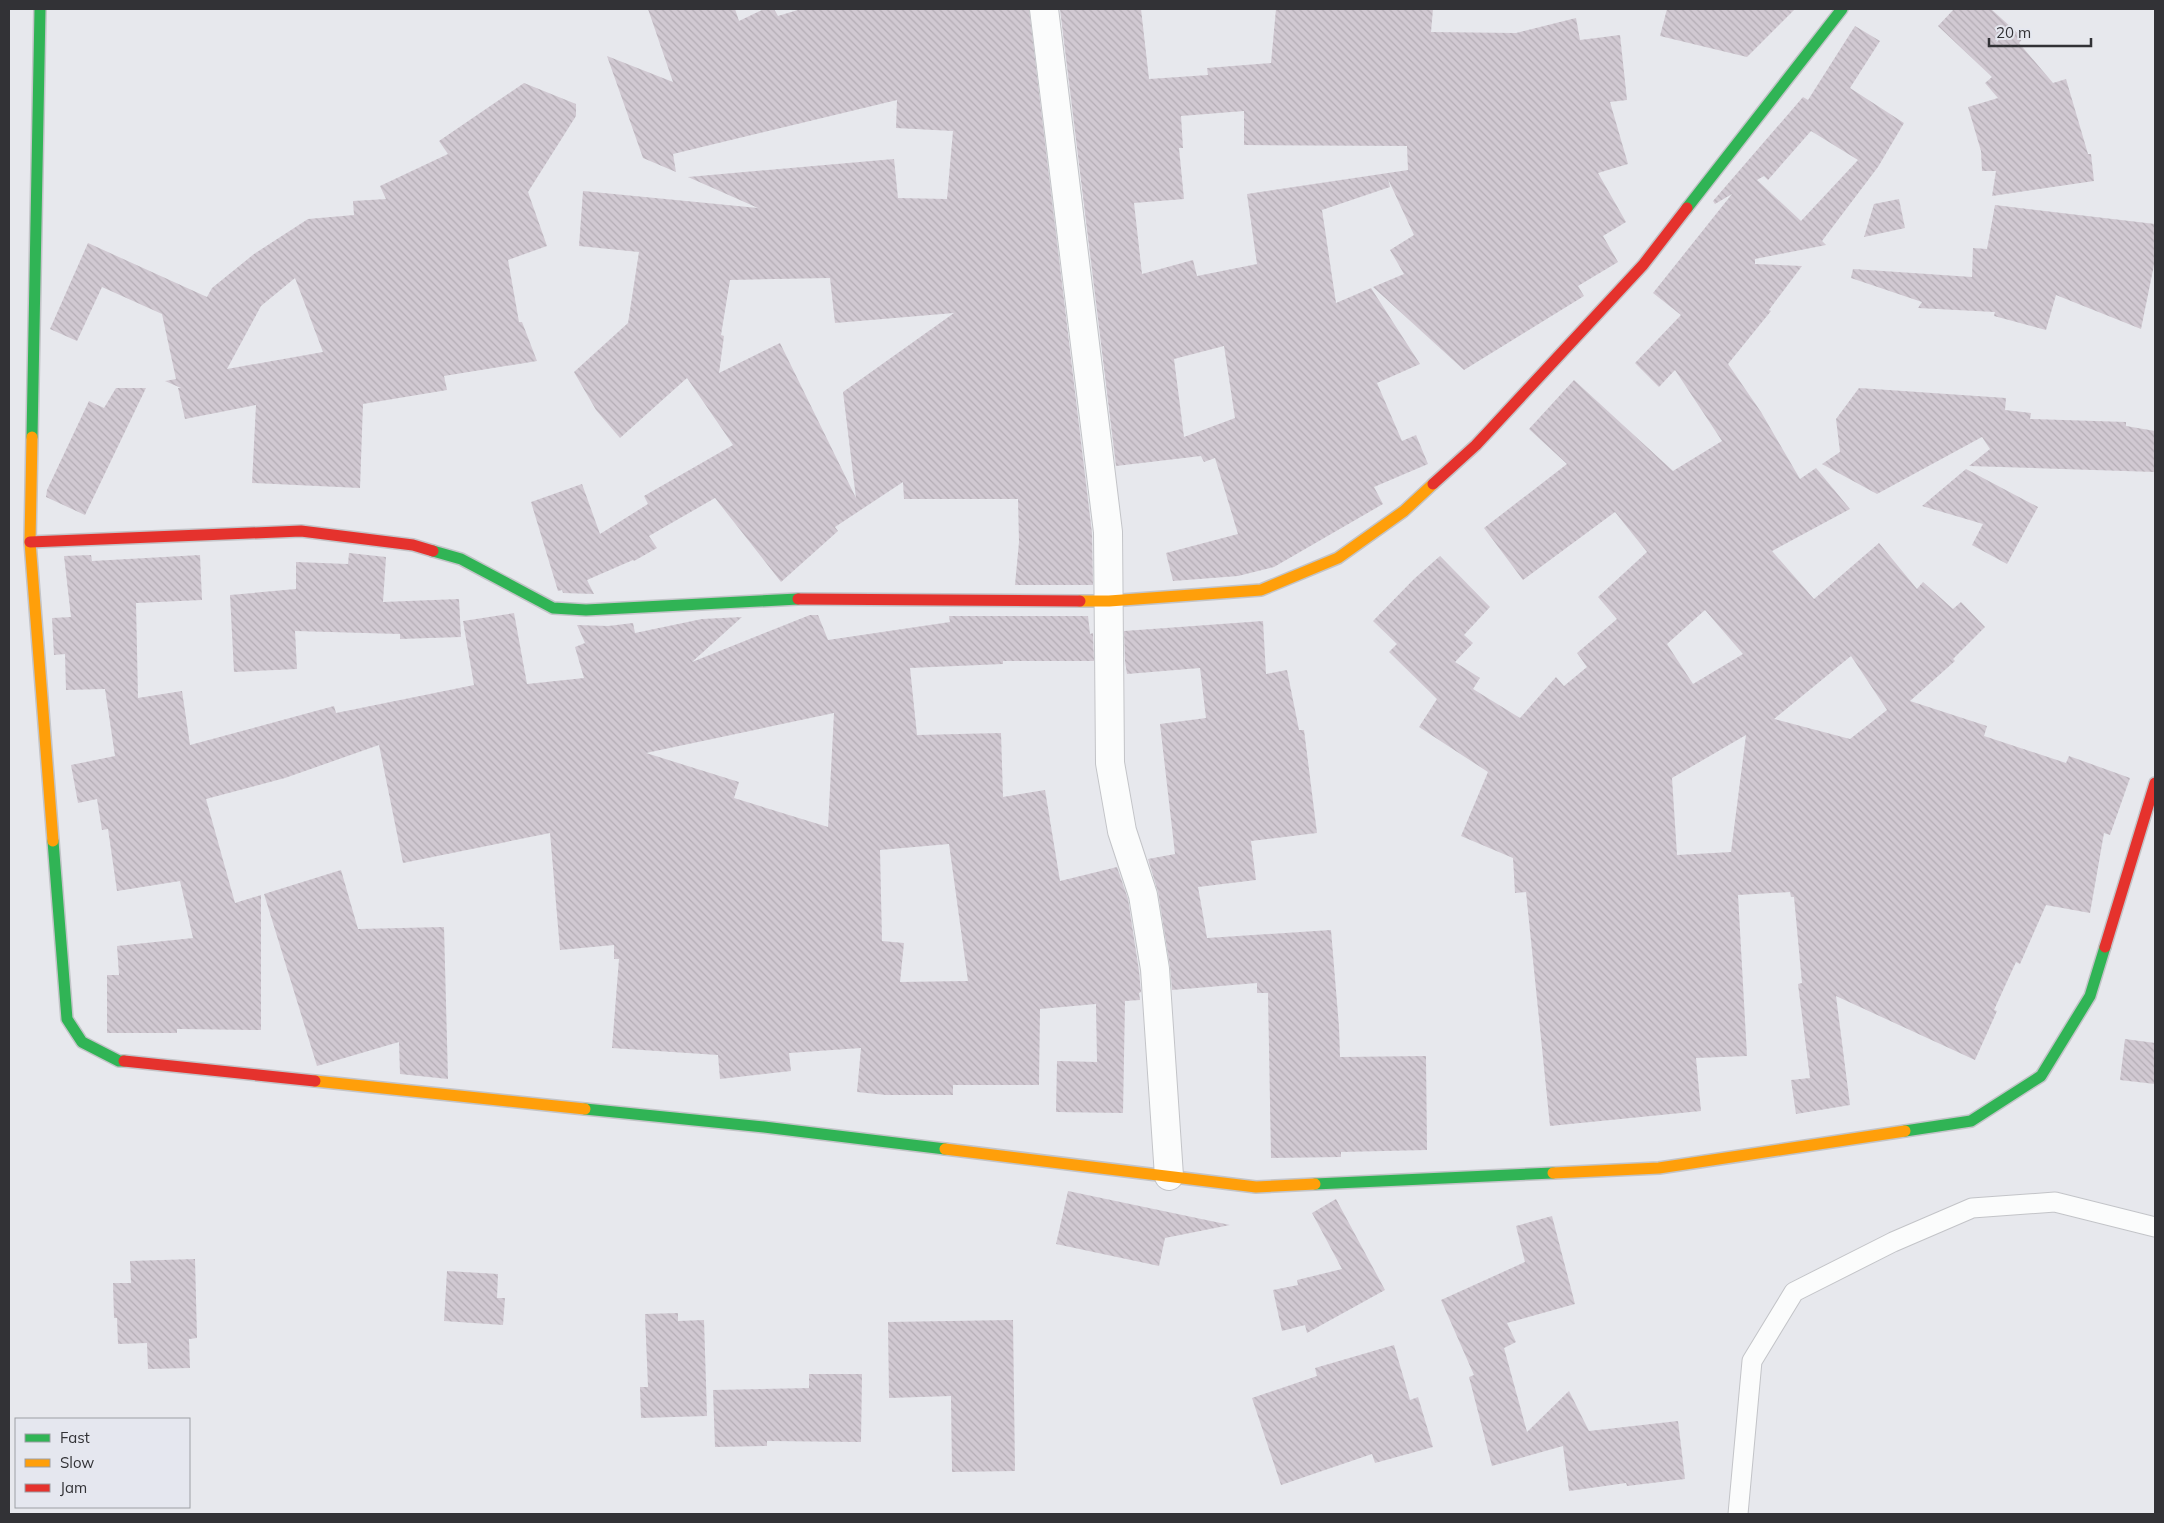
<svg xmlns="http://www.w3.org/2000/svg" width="2164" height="1523" viewBox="0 0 2164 1523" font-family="Mulish,sans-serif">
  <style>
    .building { fill: url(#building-back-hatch); fill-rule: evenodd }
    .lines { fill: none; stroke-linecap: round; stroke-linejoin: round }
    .lane-casing { stroke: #c3c4c8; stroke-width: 21 }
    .street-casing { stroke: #c3c4c8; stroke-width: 30 }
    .fast-casing { stroke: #c3c4c8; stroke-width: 14 }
    .slow-casing { stroke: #c3c4c8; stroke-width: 14 }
    .jam-casing { stroke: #c3c4c8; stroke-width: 14 }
    .lane { stroke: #fbfcfc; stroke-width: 19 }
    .street { stroke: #fbfcfc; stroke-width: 28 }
    .fast { stroke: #30b455; stroke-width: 11 }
    .slow { stroke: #ff9f0a; stroke-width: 11 }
    .jam { stroke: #e5322d; stroke-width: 11 }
  </style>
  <defs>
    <pattern id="building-back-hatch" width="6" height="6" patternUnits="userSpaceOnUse" patternTransform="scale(1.25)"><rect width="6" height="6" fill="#d1c9d2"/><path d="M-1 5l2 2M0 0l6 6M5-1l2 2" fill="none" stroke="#b4adb5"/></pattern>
  </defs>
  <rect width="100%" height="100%" fill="#e7e8ed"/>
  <g class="building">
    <path d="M648,9h87l4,12 25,-12h10l4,7 23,-7h228l63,524 1,52h-78l4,-43 -1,-43h-114l-1,-17 -68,45 3,4 -57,51 -66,-84 -66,38 8,12 -23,13 -1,-1 -46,20 7,14 -31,-1 -1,-3 -4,1 -27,-89 51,-18 18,50 48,-30 -4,-8 89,-51 -46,-67 -67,60 -24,-28 -22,-38 54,-49 11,-71 -60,-6 4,-55 175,17 -70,-31 206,-18 4,39 49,1 6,-68 -57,-3 1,-28 -224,54 3,18 -33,-14 -36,-102 66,26zM830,278l5,45 119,-10 -111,79 13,106 -76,-155 -61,30 5,-37 -3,-1 9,-55z"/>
    <path d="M1060,9h81l8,70 59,-4 -1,-7 64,-5 5,-54h157l-2,23 85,1 60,-15 4,22 40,-5 7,65 -17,2 18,62 -30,9 28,49 -23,14 15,26 -40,24 6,10 -120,74 -91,-83 31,-13 -14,-24 24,-15 -26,-56 2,8 -68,23 14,93 35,-15 49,76 -43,19 25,58 14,-6 12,29 -54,23 9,17 -109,63 -36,9 -65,5 -7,-28 72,-19 -23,-76 -11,4 -3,-6 -85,10zM1244,111v34l163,1 1,24 -161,24 10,70 -60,12 -4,-16 -51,14 -8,-71 50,-4 -5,-51h4l-2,-32zM1224,346l11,72 -51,19 -10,-78z"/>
    <polygon points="1667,9 1795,9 1747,57 1660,36"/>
    <polygon points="1954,9 1991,9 2023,38 2019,43 2053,83 2066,79 2088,154 2091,154 2094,181 1992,196 1996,171 1982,171 1981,151 1968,107 1998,98 1985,83 1992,77 1938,26"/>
    <path d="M1855,26l25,15 -30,47 54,35 -26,44 -56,74 4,4 -71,14v5l47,2 -33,44 2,1 -43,53 33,48 39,67 16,-11 34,41 -78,42 42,48 65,-56 38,46 6,-7 30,27 8,-7 24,25 -32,32 2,2 -45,40 77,25 -3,10 82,27 3,-7 61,22 -20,57 -6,-2 -14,80 -44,-8 -26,59 -4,-2 -22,48 3,1 -22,49 -139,-64 14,109 -54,9 -5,-34 19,-2 -12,-94 4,-1 -8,-86h-3l-1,-5 -52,3 9,161 -51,2 5,53 -151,15 -24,-234 -11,1 -2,-35 -52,-22 27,-64 -69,-45 18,-28 -48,-47 8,-8 -24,-23 41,-42 26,-23 50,51 -26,28 9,8 -18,19 25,16 -7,11 47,29 36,-41 8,9 23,-19 -10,-14 40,-34 -19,-22 49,-45 -32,-40 -92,68 -39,-52 83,-64 -38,-35 45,-49 99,91 49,-30 -47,-71 -16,17 -24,-24 46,-48 -28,-22 79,-99 -17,10 -2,-3 90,-104 5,3zM1811,131l47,29 -57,61 -44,-41 7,-4 4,4zM1705,610l38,44 -50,30 -26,-40zM1851,656l36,54 -37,29 -76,-20zM1746,735l-15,117 -54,3 -5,-77z"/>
    <path d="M524,83l52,21v12l-48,76 19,54 -39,14 11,62h3l15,39 -93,15 3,14 -84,14 -3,84 -108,-5 4,-78 -71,14 -7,-31h3l-16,-7 11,-2 -14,-65 -60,-27 -25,54 -27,-12 38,-86 119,54 5,-9 42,-34 54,-35 46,-4 -1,-14 33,-2 -6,-13 68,-32 -9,-13zM295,278l28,74 -96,17 34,-63z"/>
    <polygon points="1899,199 1905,228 1864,237 1874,204"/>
    <polygon points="1995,205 2155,224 2155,260 2141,329 2056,295 2046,330 1994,316 1995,312 1918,308 1922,302 1851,278 1853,269 1972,277 1973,248 1987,249"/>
    <polygon points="116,388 146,388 85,515 46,497 47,490 89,401 104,408"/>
    <polygon points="1859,388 2006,398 2005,410 2031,413 2030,419 2126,422 2126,426 2155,431 2155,472 1969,466 1990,449 1982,437 1877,494 1822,464 1840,452 1836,419"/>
    <polygon points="1966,469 2038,507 2007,564 1972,545 1983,524 1922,506"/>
    <polygon points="349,553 386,557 383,602 459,599 461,637 400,639 400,634 295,631 297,669 234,672 230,595 296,589 296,562 348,564"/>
    <path d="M91,555l1,6 108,-6 2,45 -66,3 2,95 44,-7 8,54 144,-39 2,7 138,-28 -11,-64 51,-8 13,71 57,-6 -9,-31 10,-4 -8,-18 31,1 25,-3 2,10 67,-14 40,-2 -50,45 118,-47h8l10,25 122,-18 -1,-6h139l2,18 3,-1 1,28h-91v3l-93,4 7,67 84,-2 2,64 42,-7 15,91 57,-14 11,32 11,72 2,21 -2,1 1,7 -15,1 -2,112 -67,-1 1,-51 40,1 -1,-58 -56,5 -1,76h-86v10h-67l-29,-3 4,-44 -72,5 2,18 -71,8 -2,-24 -106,-7 7,-89h-5v-14l-54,5 -10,-117 -147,30 -24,-118 -94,33 -79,21 29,104 26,-8v135l-84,-1v4h-70v-58h12l-2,-29 76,-8 -13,-57 -63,10 -9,-62 -6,1 -5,-31 -19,4 -7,-38 44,-9 -10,-67 -39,1 -1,-36 -11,1 -2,-37 19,-1 -7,-61zM834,713l-6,114 -94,-29 5,-16 -93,-29zM949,844l19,137 -68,1 4,-39 -22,-2 -2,-91z"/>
    <polygon points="1263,621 1266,674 1287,670 1299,730 1304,730 1317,833 1251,841 1256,880 1198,887 1207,938 1331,930 1339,1027 1340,1057 1426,1056 1427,1150 1341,1152 1341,1157 1271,1158 1268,993 1257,993 1257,983 1172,990 1170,967 1158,892 1148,859 1175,854 1160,724 1206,718 1200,668 1127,674 1125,661 1124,631"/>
    <polygon points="341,870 358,929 444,927 448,1079 400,1074 399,1042 317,1066 264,894"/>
    <polygon points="2125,1039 2155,1043 2155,1084 2120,1080"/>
    <polygon points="1068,1191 1230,1225 1165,1238 1159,1266 1056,1244"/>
    <polygon points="1336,1199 1385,1290 1307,1333 1305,1325 1282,1331 1273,1290 1298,1285 1297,1280 1342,1269 1312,1213"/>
    <polygon points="1552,1216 1575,1304 1507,1323 1516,1342 1504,1348 1527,1432 1569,1391 1589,1431 1678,1421 1685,1479 1627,1486 1626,1483 1569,1491 1563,1446 1492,1466 1469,1377 1474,1375 1441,1300 1525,1262 1516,1226"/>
    <polygon points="195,1259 197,1338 189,1339 190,1368 148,1369 147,1343 118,1344 117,1318 114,1318 113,1283 131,1283 130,1261"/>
    <polygon points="447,1271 498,1274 497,1298 505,1298 503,1325 444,1321"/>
    <polygon points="678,1313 678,1321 704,1320 707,1416 641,1418 640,1387 648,1387 645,1314"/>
    <polygon points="1013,1320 1015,1471 952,1472 951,1396 889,1398 888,1322"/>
    <polygon points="1394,1345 1410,1400 1418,1397 1433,1447 1375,1463 1372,1454 1281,1485 1252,1398 1317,1376 1315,1368"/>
    <polygon points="809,1374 862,1374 861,1442 767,1441 767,1446 715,1447 713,1390 809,1388"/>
  </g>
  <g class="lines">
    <g class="lane-casing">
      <polyline id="lane" points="1738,1514 1752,1361 1794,1292 1893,1242 1972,1208 2055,1202 2155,1227"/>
    </g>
    <g class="street-casing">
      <polyline id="street" points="1044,9 1108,532 1110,763 1122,831 1143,895 1155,969 1169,1176"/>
    </g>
    <g class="fast-casing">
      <g id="fast">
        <polyline points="1687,208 1842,9"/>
        <polyline points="32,437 40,9"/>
        <polyline points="433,551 461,559 553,608 586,610 798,599"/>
        <polyline points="53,841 67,1019 82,1042 119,1061 124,1061"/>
        <polyline points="585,1109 764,1127 945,1149"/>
        <polyline points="1905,1131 1971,1121 2041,1076 2090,996 2105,947"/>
        <polyline points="1315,1184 1553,1173"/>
      </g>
    </g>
    <g class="slow-casing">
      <g id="slow">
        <polyline points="32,437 30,542 53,841"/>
        <polyline points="1080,601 1109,601 1261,590 1338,558 1404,511 1433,484"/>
        <polyline points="315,1081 585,1109"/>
        <polyline points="945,1149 1256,1187 1315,1184"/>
        <polyline points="1553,1173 1659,1168 1905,1131"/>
      </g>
    </g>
    <g class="jam-casing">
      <g id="jam">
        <polyline points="1433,484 1476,445 1643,265 1687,208"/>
        <polyline points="30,542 301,531 413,545 433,551"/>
        <polyline points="798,599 1080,601"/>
        <polyline points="2105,947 2155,783"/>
        <polyline points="124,1061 315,1081"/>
      </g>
    </g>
    <use href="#lane" class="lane"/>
    <use href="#street" class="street"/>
    <use href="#fast" class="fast"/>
    <use href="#slow" class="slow"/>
    <use href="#jam" class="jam"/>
  </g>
  <rect width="2164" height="1523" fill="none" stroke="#323236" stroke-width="20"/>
  <rect x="15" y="1418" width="175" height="90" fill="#e5e7ef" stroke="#9d9fa5"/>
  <rect x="25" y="1434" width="25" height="8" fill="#30b455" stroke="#9d9fa5"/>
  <text x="60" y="1443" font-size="15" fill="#323236">Fast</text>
  <rect x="25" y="1459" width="25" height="8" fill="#ff9f0a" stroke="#9d9fa5"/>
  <text x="60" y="1468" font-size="15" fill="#323236">Slow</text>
  <rect x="25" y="1484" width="25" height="8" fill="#e5322d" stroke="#9d9fa5"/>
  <text x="60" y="1493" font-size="15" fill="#323236">Jam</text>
  <path d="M1989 38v8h102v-8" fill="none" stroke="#323236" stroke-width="2.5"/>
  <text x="1996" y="38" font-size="15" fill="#323236" stroke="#e5e7ef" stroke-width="4" paint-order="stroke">20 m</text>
</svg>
